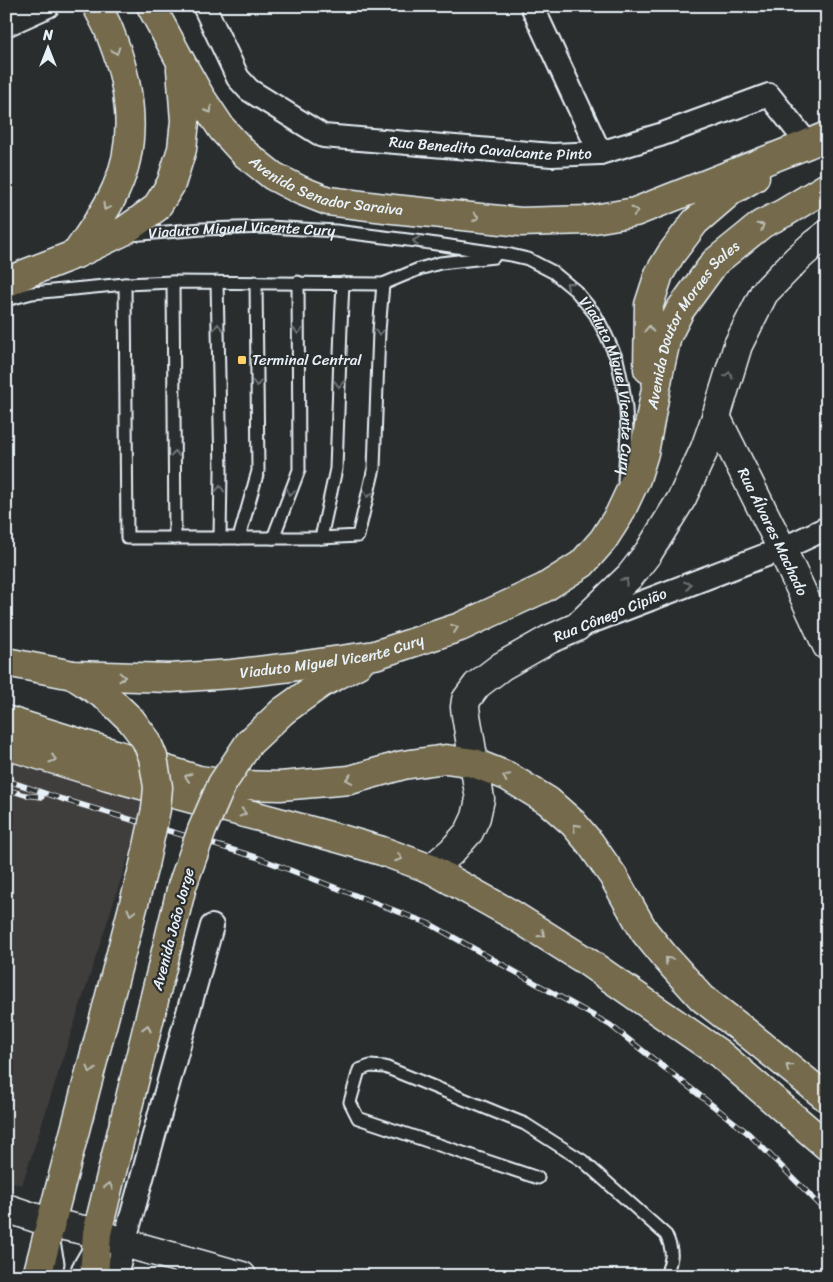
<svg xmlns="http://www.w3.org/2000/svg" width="833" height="1282" viewBox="0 0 833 1282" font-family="Sriracha,sans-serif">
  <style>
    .built { fill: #403d3c }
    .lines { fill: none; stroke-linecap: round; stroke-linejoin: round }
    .lane-casing { stroke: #e8f1f8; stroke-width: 15 }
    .street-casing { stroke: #e8f1f8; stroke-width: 26 }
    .secondary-casing { stroke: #e8f1f8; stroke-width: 31 }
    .primary-casing { stroke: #e8f1f8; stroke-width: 31 }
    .lane { stroke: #2a2d2e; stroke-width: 11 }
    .street { stroke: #2a2d2e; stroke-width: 22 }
    .secondary { stroke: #2a2d2e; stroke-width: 28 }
    .primary { stroke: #746b4b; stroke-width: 28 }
    .rail-casing { stroke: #e8f1f8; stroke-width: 5.5 }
    .rail { stroke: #2a2d2e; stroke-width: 4; stroke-dasharray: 11; stroke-linecap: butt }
    .primary-bridge-casing { stroke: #e8f1f8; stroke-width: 31; stroke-linecap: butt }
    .primary-bridge { stroke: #746b4b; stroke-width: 28 }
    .oneway { stroke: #babbb3 }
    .oneway2 { stroke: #6c7275 }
    .poi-dot { fill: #ffd166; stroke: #2a2d2e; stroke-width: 2 }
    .labels { text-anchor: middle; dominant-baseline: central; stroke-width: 4.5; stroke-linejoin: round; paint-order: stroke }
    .street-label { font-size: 15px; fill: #e8f1f8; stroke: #2a2d2e }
    .poi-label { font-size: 15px; fill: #e8f1f8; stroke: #2a2d2e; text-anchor: start }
  </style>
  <rect width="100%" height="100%" fill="#2a2d2e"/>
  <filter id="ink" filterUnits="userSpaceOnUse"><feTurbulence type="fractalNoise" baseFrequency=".02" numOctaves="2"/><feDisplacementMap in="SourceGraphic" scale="10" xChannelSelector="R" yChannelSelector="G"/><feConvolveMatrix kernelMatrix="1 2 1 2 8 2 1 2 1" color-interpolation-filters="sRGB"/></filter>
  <g filter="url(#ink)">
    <polygon class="built" points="6,758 146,802 22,1185 6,1180"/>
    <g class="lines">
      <g class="lane-casing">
        <g id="lane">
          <path id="s1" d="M130,235l72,-6 67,-2 67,4 80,10 95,14 17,4 25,13 23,19 19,23 11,21 11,24 6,28 3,21 1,25 -3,48"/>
          <polyline points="173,282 175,538"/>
          <polyline points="217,282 221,471 220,538"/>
          <polyline points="125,284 127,538 321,538 358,536 374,468 379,331 383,284"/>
          <polyline points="6,300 32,293 125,284 173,282 383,284 419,269 440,263 494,257"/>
          <polyline points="239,538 258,471 256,282"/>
          <polyline points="273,538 299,470 298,282"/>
          <polyline points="321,538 336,469 341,326 343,283"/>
          <path d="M538,1178l-180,-60 -8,-16 9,-32 11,-4 15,1 140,57 58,37 83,74c8,17 6,23 0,41"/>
          <polyline points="54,1242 58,1263 56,1276"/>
          <polyline points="76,1276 78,1267 89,1248"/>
        </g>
      </g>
      <g class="street-casing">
        <g id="street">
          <path id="s2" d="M204,6l34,72 11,12 74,46 229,19 48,-2 60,-18 109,-40 39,49"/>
          <polyline points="532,6 600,153"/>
          <polyline points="6,25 48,6"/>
          <polyline points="580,626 782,549 827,528"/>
          <polyline points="116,1276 124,1243 212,926"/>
        </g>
      </g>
      <g class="secondary-casing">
        <g id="secondary">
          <path id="s3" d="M716,417l66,132 45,97"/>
          <polyline points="431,869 451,852 469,832 476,817 480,799 466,715 465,707 466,700 477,685 502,666 548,640 577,627 630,576 648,553 682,498 705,448 716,417 738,345 764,293 797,259 814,244 827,234"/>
          <polyline points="6,1208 51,1223 97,1233 124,1243 242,1276"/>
        </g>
      </g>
      <g class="primary-casing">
        <g id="primary">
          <path id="s4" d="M151,6l30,56 19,34 22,33 22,24 29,23 27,14 28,11 65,8 128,13 67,-2 47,-8 173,-68 19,-8"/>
          <path d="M76,254c14,-21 30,-42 40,-65 23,-49 14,-107 -6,-156 -3,-9 -9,-18 -13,-27"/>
          <polyline points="6,283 27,273 76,254 124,231 156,208 171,184 182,149 185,121 181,69"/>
          <polyline points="648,369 649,305 659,274 671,254 695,222 731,191 755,177"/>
          <path id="s5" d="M6,662l67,13 97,3 62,-4 59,-7 84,-12 85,-28 84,-39 38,-24 21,-24 16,-25 17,-36 8,-26 15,-81 8,-36 13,-26 35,-48 47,-38 22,-11 43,-26"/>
          <polyline points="73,675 108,698 131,720"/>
          <polyline points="283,711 322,683 358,664"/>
          <polyline points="6,720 199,780 238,785 280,786 350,780 403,765 446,759 474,763 507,776 548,801 573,823 590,843 613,876 644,931 665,957 702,998 747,1033 827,1098"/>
          <polyline points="6,745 108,776 341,839 382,851 431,869 513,915 586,961 652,1007 720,1054 827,1146"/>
          <polyline points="37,1276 144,865"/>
          <polyline points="94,1276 97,1233 182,886"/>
        </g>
      </g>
      <use href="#lane" class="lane"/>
      <use href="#street" class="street"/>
      <use href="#secondary" class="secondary"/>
      <use href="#primary" class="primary"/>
      <g class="rail-casing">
        <g id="rail">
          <polyline points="6,780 62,799 256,857 430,924 610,1025 749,1134 827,1212"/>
          <polyline points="6,789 25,795 42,797"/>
        </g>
      </g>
      <use href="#rail" class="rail"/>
      <g class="primary-bridge-casing">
        <g id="primary-bridge">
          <polyline points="131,720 146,740 153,757 158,787 156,809 144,865"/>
          <polyline points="182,886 202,830 222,784 249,743 283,711"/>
        </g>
      </g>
      <use href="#primary-bridge" class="primary-bridge"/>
    </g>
    <defs><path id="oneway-chevron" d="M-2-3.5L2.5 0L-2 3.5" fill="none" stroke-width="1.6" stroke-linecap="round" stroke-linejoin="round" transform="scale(1.25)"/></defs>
    <g class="oneway">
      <use href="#oneway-chevron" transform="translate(116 51) rotate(72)"/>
      <use href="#oneway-chevron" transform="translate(209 110) rotate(57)"/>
      <use href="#oneway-chevron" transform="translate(106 207) rotate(120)"/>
      <use href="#oneway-chevron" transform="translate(635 211) rotate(-16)"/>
      <use href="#oneway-chevron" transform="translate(476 217) rotate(5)"/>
      <use href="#oneway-chevron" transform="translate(761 226) rotate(-33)"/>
      <use href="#oneway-chevron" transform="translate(649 329) rotate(-89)"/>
      <use href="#oneway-chevron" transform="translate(455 628) rotate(-20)"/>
      <use href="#oneway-chevron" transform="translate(122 677) rotate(1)"/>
      <use href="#oneway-chevron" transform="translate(53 759) rotate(17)"/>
      <use href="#oneway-chevron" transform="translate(188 777) rotate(-163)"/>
      <use href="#oneway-chevron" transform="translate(506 777) rotate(-154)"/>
      <use href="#oneway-chevron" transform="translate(349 779) rotate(170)"/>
      <use href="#oneway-chevron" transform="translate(243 813) rotate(15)"/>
      <use href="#oneway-chevron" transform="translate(576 827) rotate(-133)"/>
      <use href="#oneway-chevron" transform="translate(399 858) rotate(20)"/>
      <use href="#oneway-chevron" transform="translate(131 912) rotate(105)"/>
      <use href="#oneway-chevron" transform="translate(542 934) rotate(33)"/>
      <use href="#oneway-chevron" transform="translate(668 960) rotate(-131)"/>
      <use href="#oneway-chevron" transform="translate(147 1028) rotate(-76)"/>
      <use href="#oneway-chevron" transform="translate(789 1067) rotate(-141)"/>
      <use href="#oneway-chevron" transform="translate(91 1070) rotate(105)"/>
      <use href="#oneway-chevron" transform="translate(109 1186) rotate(-76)"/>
    </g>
    <g class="oneway2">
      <use href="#oneway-chevron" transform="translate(416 241) rotate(-172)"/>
      <use href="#oneway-chevron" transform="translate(569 285) rotate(-141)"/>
      <use href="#oneway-chevron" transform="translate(218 327) rotate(-91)"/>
      <use href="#oneway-chevron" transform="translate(298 331) rotate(90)"/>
      <use href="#oneway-chevron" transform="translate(379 332) rotate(93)"/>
      <use href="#oneway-chevron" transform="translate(729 375) rotate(-73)"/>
      <use href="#oneway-chevron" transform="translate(257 383) rotate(89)"/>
      <use href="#oneway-chevron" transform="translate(339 384) rotate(92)"/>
      <use href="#oneway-chevron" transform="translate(175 454) rotate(-91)"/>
      <use href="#oneway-chevron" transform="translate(220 489) rotate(-89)"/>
      <use href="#oneway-chevron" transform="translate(290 492) rotate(111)"/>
      <use href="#oneway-chevron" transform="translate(368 494) rotate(102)"/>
      <use href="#oneway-chevron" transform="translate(625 581) rotate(-45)"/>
      <use href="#oneway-chevron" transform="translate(688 585) rotate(-21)"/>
    </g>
  </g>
  <rect class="poi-dot" x="237" y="355" width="10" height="10" rx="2.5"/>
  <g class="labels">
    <g class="street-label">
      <text stroke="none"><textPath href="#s2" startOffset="351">Rua Benedito Cavalcante Pinto</textPath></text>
      <text stroke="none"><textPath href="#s4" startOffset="266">Avenida Senador Saraiva</textPath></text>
      <text stroke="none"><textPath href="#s1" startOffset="112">Viaduto Miguel Vicente Cury</textPath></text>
      <text stroke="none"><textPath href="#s5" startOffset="868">Avenida Doutor Moraes Sales</textPath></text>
      <text stroke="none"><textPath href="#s1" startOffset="562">Viaduto Miguel Vicente Cury</textPath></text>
      <text stroke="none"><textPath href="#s3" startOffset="128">Rua Álvares Machado</textPath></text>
      <text transform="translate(610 615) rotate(-22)">Rua Cônego Cipião</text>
      <text stroke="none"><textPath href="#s5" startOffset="329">Viaduto Miguel Vicente Cury</textPath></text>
      <text transform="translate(173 929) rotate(-75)">Avenida João Jorge</text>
    </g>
    <g class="poi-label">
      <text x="252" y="360">Terminal Central</text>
    </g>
  </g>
  <rect width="833" height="1282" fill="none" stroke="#2a2d2e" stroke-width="25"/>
  <rect x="12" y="12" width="808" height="1257" fill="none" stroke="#e8f1f8" stroke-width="2" filter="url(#ink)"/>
  <g transform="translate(48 48)" stroke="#2a2d2e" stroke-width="4" paint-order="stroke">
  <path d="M0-4L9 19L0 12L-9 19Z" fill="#e8f1f8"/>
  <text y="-8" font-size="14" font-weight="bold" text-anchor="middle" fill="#e8f1f8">N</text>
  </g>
</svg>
